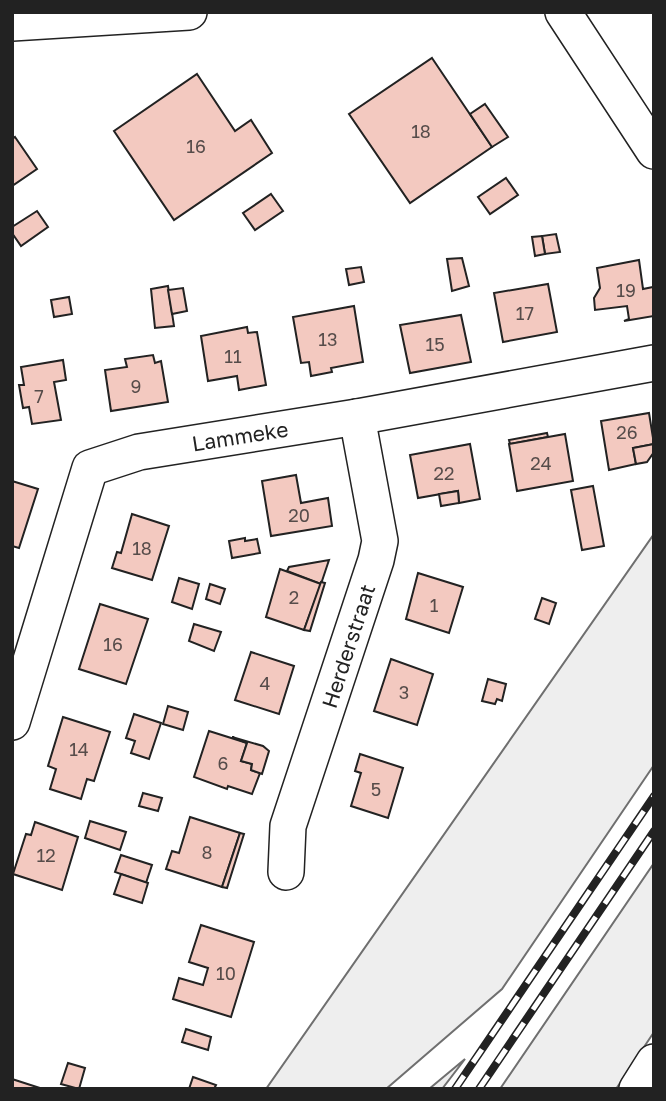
<svg xmlns="http://www.w3.org/2000/svg" width="666" height="1101" viewBox="0 0 666 1101" font-family="'Golos Text',sans-serif">
  <style>
    .green { fill: #eee; stroke: #6f6f6f; stroke-width: 2 }
    .building { fill: #f3c9c0; stroke: #222; stroke-width: 2 }
    .lines { fill: none; stroke-linecap: round; stroke-linejoin: round }
    .minor-casing { stroke: #222; stroke-width: 38 }
    .minor { stroke: #fff; stroke-width: 35 }
    .rail-casing { stroke: #222; stroke-width: 8 }
    .rail { stroke: #fff; stroke-width: 5; stroke-dasharray: 16; stroke-linecap: butt }
    .labels { text-anchor: middle; dominant-baseline: central; stroke-width: 5; stroke-linejoin: round; paint-order: stroke }
    .number-label { font-size: 18px; fill: #564c4a }
    .street-label { font-size: 21px; fill: #222; stroke: #fff }
  </style>
  <rect width="100%" height="100%" fill="#fff"/>
  <g class="green">
    <polygon points="654,534 654,765 502,989 386,1089 266,1089"/>
    <polygon points="654,863 654,1032 616,1089 500,1089"/>
    <polygon points="465,1059 442,1089 429,1089"/>
  </g>
  <g class="building">
    <polygon points="432,58 492,147 410,203 349,114"/>
    <polygon points="197,74 235,131 251,120 272,153 174,220 114,131"/>
    <polygon points="485,104 508,137 492,147 470,114"/>
    <polygon points="15,137 37,169 12,186 12,139"/>
    <polygon points="506,178 518,195 490,214 478,197"/>
    <polygon points="271,194 283,211 255,230 243,213"/>
    <polygon points="37,211 48,227 21,246 12,233 12,227"/>
    <polygon points="556,234 560,252 545,254 542,236"/>
    <polygon points="542,236 545,254 535,256 532,237"/>
    <polygon points="462,258 469,286 452,291 447,259"/>
    <polygon points="639,260 643,289 653,287 654,316 624,321 629,319 627,306 595,310 594,298 600,288 597,268"/>
    <polygon points="361,267 364,282 349,285 346,269"/>
    <polygon points="548,284 557,332 503,342 494,293"/>
    <polygon points="168,286 174,326 155,328 151,289"/>
    <polygon points="183,288 187,311 172,314 168,290"/>
    <polygon points="69,297 72,314 54,317 51,300"/>
    <polygon points="354,306 363,362 331,368 332,372 311,376 309,362 301,363 293,317"/>
    <polygon points="461,315 471,362 410,373 400,325"/>
    <polygon points="247,327 248,333 257,332 266,385 239,390 237,376 208,381 201,336"/>
    <polygon points="153,355 155,363 161,361 168,402 111,411 105,370 127,367 125,359"/>
    <polygon points="63,360 66,380 54,382 61,420 32,424 29,407 23,408 19,385 24,385 21,367"/>
    <polygon points="649,413 654,444 633,448 636,464 609,470 601,421"/>
    <polygon points="547,433 548,437 510,444 509,440"/>
    <polygon points="565,434 573,481 517,491 509,444"/>
    <polygon points="470,444 480,499 459,503 458,491 418,498 410,455"/>
    <polygon points="654,444 654,452 647,462 636,464 633,448"/>
    <polygon points="296,475 301,503 328,498 332,526 271,536 262,481"/>
    <polygon points="12,481 38,489 19,548 12,546"/>
    <polygon points="593,486 604,546 582,550 571,490"/>
    <polygon points="458,491 459,503 441,506 439,494"/>
    <polygon points="132,514 169,526 152,580 112,568 117,552 121,553"/>
    <polygon points="245,538 245,541 257,539 260,553 232,558 229,541"/>
    <polygon points="329,560 321,584 287,571 289,567"/>
    <polygon points="280,569 321,584 304,630 266,617"/>
    <polygon points="418,573 463,587 449,633 406,619"/>
    <polygon points="179,578 199,584 192,609 172,602"/>
    <polygon points="321,582 325,583 310,631 304,630"/>
    <polygon points="210,584 225,589 220,604 206,599"/>
    <polygon points="542,598 556,603 549,624 535,619"/>
    <polygon points="100,604 148,619 126,684 79,669"/>
    <polygon points="194,624 221,632 214,651 189,641"/>
    <polygon points="251,652 294,666 279,714 235,700"/>
    <polygon points="391,659 433,674 417,725 374,711"/>
    <polygon points="488,679 506,684 502,701 497,699 495,704 482,701"/>
    <polygon points="168,706 188,712 183,730 163,724"/>
    <polygon points="134,714 161,723 149,759 131,753 135,741 126,738"/>
    <polygon points="63,717 110,732 94,781 87,779 81,799 50,789 56,769 48,766"/>
    <polygon points="209,731 247,743 241,761 252,764 251,770 260,773 252,794 228,786 227,789 194,777"/>
    <polygon points="232,737 263,746 269,751 262,774 251,770 252,764 241,761 247,743"/>
    <polygon points="360,754 403,768 388,818 351,806 361,773 355,771"/>
    <polygon points="143,793 162,798 158,811 139,806"/>
    <polygon points="190,817 240,833 222,887 166,869 172,851 179,853"/>
    <polygon points="90,821 126,832 120,850 85,838"/>
    <polygon points="35,822 78,837 62,890 13,874 26,834 31,835"/>
    <polygon points="240,833 244,834 227,888 222,887"/>
    <polygon points="121,855 152,865 146,883 115,872"/>
    <polygon points="121,874 148,883 142,903 114,894"/>
    <polygon points="201,925 254,942 231,1017 173,999 179,978 203,985 208,968 189,962"/>
    <polygon points="186,1029 211,1037 208,1050 182,1042"/>
    <polygon points="68,1063 85,1068 79,1089 61,1084"/>
    <polygon points="193,1077 216,1085 214,1089 189,1089"/>
    <polygon points="12,1079 43,1089 12,1089"/>
  </g>
  <g class="lines">
    <g class="minor-casing">
      <g id="minor">
        <polyline points="563,12 654,151"/>
        <polyline points="12,23 189,12"/>
        <polyline points="12,722 90,468 139,452 357,417 654,363"/>
        <polyline points="286,872 288,826 376,560 380,541 357,417"/>
        <polyline points="637,1089 654,1062"/>
      </g>
    </g>
    <use href="#minor" class="minor"/>
    <g class="rail-casing">
      <g id="rail">
        <polyline points="455,1089 654,796"/>
        <polyline points="479,1089 654,831"/>
      </g>
    </g>
    <use href="#rail" class="rail"/>
  </g>
  <g class="labels">
    <g class="number-label">
      <text x="421" y="131">18</text>
      <text x="196" y="146">16</text>
      <text x="626" y="290">19</text>
      <text x="525" y="313">17</text>
      <text x="328" y="339">13</text>
      <text x="435" y="344">15</text>
      <text x="233" y="356">11</text>
      <text x="136" y="386">9</text>
      <text x="39" y="396">7</text>
      <text x="627" y="432">26</text>
      <text x="541" y="463">24</text>
      <text x="444" y="473">22</text>
      <text x="299" y="515">20</text>
      <text x="142" y="548">18</text>
      <text x="294" y="597">2</text>
      <text x="434" y="605">1</text>
      <text x="113" y="644">16</text>
      <text x="265" y="683">4</text>
      <text x="404" y="692">3</text>
      <text x="79" y="749">14</text>
      <text x="223" y="763">6</text>
      <text x="376" y="789">5</text>
      <text x="207" y="852">8</text>
      <text x="46" y="855">12</text>
      <text x="226" y="973">10</text>
    </g>
    <g class="street-label">
      <text transform="translate(240 436) rotate(-9)">Lammeke</text>
      <text transform="translate(348 646) rotate(-72)">Herderstraat</text>
    </g>
  </g>
  <rect width="666" height="1101" fill="none" stroke="#222222" stroke-width="28"/>
</svg>
